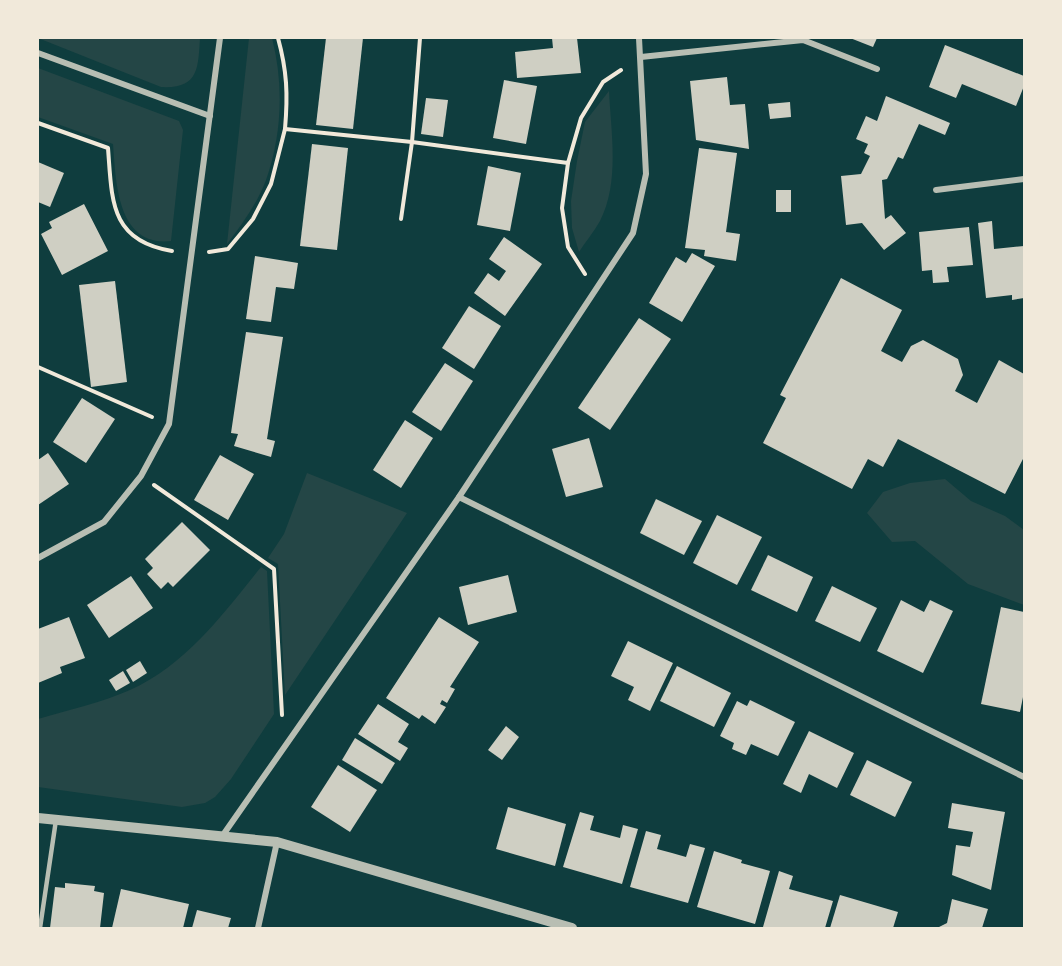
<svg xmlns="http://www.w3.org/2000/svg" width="1062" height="966" viewBox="0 0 1062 966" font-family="'Nunito Sans',sans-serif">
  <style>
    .green { fill: #244646 }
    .building { fill: #cfcfc3 }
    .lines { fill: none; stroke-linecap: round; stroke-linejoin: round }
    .path { stroke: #f1e9da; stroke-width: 4 }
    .service { stroke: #b8beb3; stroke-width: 4.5 }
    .minor { stroke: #b8beb3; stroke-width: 6 }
    .tertiary { stroke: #b8beb3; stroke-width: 10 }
  </style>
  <rect width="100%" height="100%" fill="#0f3d3e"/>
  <g class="green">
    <path d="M38,38h162c-2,30 -1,51 -39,49z"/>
    <path d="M249,38h23c12,47 10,96 -6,142 -9,24 -24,44 -39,64z"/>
    <path d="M38,68l141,53 4,9 -12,111c-54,6 -55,-59 -58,-97l-75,-27z"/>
    <path d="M609,91c2,42 11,91 -9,130 -6,11 -15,21 -21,31l-7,-24 -1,-27 6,-40 8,-39z"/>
    <polygon points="307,473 407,513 285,695 278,564 268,558 284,534"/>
    <polygon points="945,479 971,501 1005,516 1024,530 1024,605 968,584 915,541 892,542 867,513 883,492 910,483"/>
    <path d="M261,567l6,4 7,143 -43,65 -16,18 -10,6 -23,4 -144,-20v-68c30,-9 63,-16 92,-29 57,-26 93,-76 131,-123z"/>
  </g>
  <g class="building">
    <polygon points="326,38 363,38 353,129 316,125"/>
    <polygon points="552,38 577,38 581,73 517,78 515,52 553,48"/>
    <polygon points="850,38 877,38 873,47"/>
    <polygon points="945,45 1024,76 1024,86 1016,106 962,84 956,98 929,87"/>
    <polygon points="727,77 730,105 745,104 749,149 696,140 690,81"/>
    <polygon points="504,80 537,86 526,144 493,138"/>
    <polygon points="886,96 950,123 945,135 919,124 903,159 898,157 887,179 882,180 885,219 891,215 906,233 884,250 862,223 846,225 841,176 861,174 870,156 864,153 868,144 856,139 866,116 877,121"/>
    <polygon points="426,98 448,100 443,137 421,134"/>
    <polygon points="790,102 791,117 770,119 768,104"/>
    <polygon points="312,144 348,148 337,250 300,246"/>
    <polygon points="699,148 737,153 726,232 740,234 736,261 704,256 705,250 685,248"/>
    <polygon points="38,162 64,173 50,207 38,202"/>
    <polygon points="488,166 521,173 510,231 477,225"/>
    <rect x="776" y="190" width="15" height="22"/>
    <polygon points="84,204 108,251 62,275 41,234 52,228 49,222"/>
    <polygon points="992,221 994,249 1024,246 1024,298 1012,300 1012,295 986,298 978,223"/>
    <polygon points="969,227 973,265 947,267 949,282 933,283 932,270 922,271 919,232"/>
    <polygon points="504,237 542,264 505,316 474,293 488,273 499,281 506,271 489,259"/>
    <polygon points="692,253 715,266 682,322 649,303 676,257 686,263"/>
    <polygon points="255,256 298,263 294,289 276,287 271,322 246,319"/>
    <polygon points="841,278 902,310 881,351 902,362 911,346 923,340 958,359 963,375 955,391 977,403 999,360 1024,374 1024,457 1005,494 898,439 883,467 868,459 852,489 763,443 786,398 780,395"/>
    <polygon points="115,281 127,382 91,387 79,285"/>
    <polygon points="469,306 501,326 474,369 442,348"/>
    <polygon points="639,318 671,339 610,430 578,408"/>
    <polygon points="246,332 283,337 267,439 275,441 271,457 234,446 238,434 231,433"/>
    <polygon points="445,363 473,381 441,431 412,412"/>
    <polygon points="82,398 115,419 86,463 53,442"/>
    <polygon points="405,420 433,438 401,488 373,470"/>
    <polygon points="589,438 603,487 566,497 552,449"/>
    <polygon points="48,453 69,484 38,505 38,460"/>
    <polygon points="220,455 254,474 228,520 194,500"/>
    <polygon points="656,499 702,521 684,555 640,533"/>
    <polygon points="717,515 762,537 737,585 693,563"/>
    <polygon points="182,522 210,550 173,587 168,582 161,589 147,574 153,568 145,559"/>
    <polygon points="768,555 813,577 797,612 751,590"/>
    <polygon points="508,575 517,612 468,625 459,587"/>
    <polygon points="131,576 153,608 109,638 87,605"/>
    <polygon points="832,586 877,608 860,642 815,621"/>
    <polygon points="901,600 924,612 930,600 953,611 923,673 877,651"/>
    <polygon points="1001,607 1024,612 1024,692 1020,712 981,704"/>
    <polygon points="69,617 85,658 60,667 62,673 38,683 38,629"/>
    <polygon points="439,617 479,642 450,687 455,689 447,703 442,700 440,704 446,707 435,724 422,715 419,719 386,698"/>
    <polygon points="628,641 673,663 650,711 628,700 634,687 611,676"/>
    <polygon points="140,661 147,673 133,682 126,670"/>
    <polygon points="677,666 731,693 714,727 660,701"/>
    <polygon points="123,671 130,683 116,691 109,680"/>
    <polygon points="750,700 795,722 778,756 751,744 746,755 732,749 734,743 720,736 737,701 747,706"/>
    <polygon points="378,704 409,724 398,742 408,748 400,761 358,734"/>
    <polygon points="506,726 519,737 502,760 488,750"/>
    <polygon points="809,731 854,753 837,788 809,774 801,793 783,784"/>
    <polygon points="355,738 395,763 382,784 342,760"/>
    <polygon points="867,760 912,782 895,817 850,795"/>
    <polygon points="338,765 377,790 350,832 311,807"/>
    <polygon points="952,803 1005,812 991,890 952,875 956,845 970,847 973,832 948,828"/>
    <polygon points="508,807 566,824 555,866 496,849"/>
    <polygon points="580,812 594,816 590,830 620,838 623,825 638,829 622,884 563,867"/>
    <polygon points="646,831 661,835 657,849 672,853 686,857 690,844 705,848 688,903 630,887"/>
    <polygon points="714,851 742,860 741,863 770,871 755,924 697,907"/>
    <polygon points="779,871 793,876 789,889 833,901 825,928 769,928 763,927"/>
    <polygon points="65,883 95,886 94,891 104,893 100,928 50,928 55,887 65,888"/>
    <polygon points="121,889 189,904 183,928 112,928"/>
    <polygon points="840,895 898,912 893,928 830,928"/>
    <polygon points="952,899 988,909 982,928 937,928 947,923"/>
    <polygon points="197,910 231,918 228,928 192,928"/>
  </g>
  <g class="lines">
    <g class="path">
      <path d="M278,38c9,33 10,56 7,91"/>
      <path d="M38,123l70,25c4,53 2,93 64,103"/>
      <polyline points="568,163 562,208 568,247 585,274"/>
      <polyline points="401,219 412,142 420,38"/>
      <polyline points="209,252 228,249 253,219 271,184 285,129 412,142 568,163 581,118 603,82 621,70"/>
      <polyline points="38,367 152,417"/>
      <polyline points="154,485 274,569 282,715"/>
    </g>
    <polyline class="service" points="40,928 56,820"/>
    <g class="minor">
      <polyline points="38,53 210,116"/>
      <polyline points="641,57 803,40 877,69"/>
      <polyline points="936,190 1024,179"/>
      <polyline points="459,497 1024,777"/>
      <polyline points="38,558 104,522 141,476 169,424 220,38"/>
      <polyline points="223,835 459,497 633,233 646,174 639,38"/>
      <polyline points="258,928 277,842"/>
    </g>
    <polyline class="tertiary" points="38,818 277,842 572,928"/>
  </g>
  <rect width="1062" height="966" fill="none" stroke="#f1e9da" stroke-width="78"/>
</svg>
